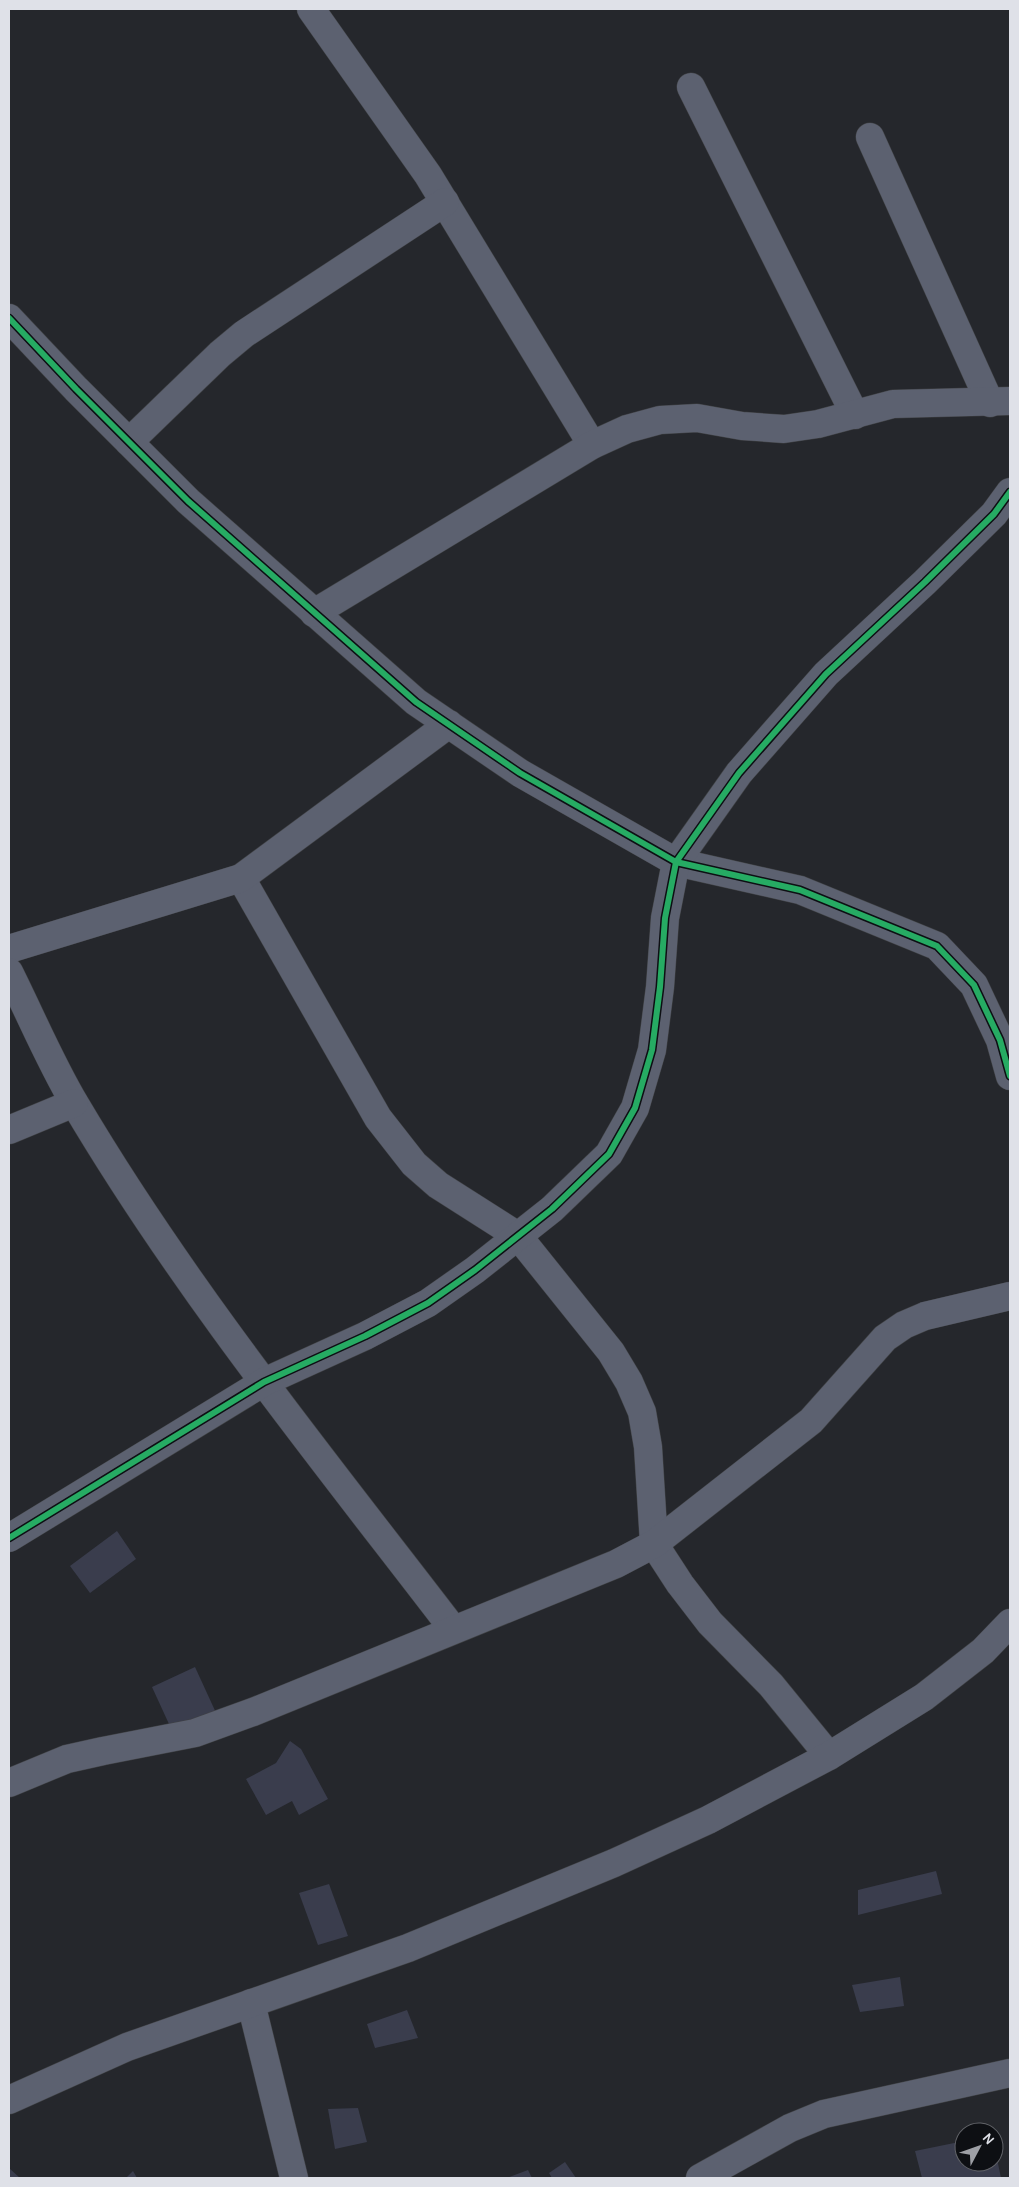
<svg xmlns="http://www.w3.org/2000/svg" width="1019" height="2187" viewBox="0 0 1019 2187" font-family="Karla,sans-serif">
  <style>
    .building { fill: #3a3d4d }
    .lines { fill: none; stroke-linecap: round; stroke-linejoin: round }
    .street-casing { stroke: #404245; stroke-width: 29 }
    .street { stroke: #5c6170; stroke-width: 28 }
    .cycleway-casing { stroke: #0d0f13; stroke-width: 9 }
    .cycleway { stroke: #26ab63; stroke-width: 6 }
  </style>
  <rect width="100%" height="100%" fill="#25272c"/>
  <g class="building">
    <polygon points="117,1531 136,1559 90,1593 70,1566"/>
    <polygon points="195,1667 223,1728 180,1748 152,1687"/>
    <polygon points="290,1741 301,1749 328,1799 299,1815 292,1801 266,1815 246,1779 276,1763"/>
    <polygon points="936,1871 942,1894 858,1915 858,1890"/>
    <polygon points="329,1884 348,1936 318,1945 299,1893"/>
    <polygon points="900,1977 904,2006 860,2012 852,1985"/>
    <polygon points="407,2010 418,2038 375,2048 367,2024"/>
    <polygon points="358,2108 367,2142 335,2149 328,2109"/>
    <polygon points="964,2141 964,2162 994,2162 995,2149 1001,2178 922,2178 915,2151"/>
    <polygon points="565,2162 576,2178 552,2178 549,2173"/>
    <polygon points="9,2168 20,2178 9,2178"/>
    <polygon points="528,2170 532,2178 507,2178"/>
    <polygon points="133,2171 137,2178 126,2178"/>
  </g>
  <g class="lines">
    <g class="street-casing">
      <g id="street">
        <polyline points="311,9 428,175 592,445"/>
        <polyline points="691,87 855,415"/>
        <polyline points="870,137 990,403"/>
        <polyline points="9,318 76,389 188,501 416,702 520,773 676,862 800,890 937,946 974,985 1000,1040 1010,1076"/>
        <polyline points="129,442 220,354 244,334 445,202"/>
        <polyline points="314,613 592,445 627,429 660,420 697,418 742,426 784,429 818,424 893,404 1010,401"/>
        <polyline points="241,878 378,1118 414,1164 438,1185 518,1236 611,1352 629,1382 642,1412 648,1447 654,1544 680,1584 710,1623 771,1685 829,1756"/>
        <polyline points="9,949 241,878 449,724"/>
        <path d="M9,972c22,44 41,90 66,132 110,186 247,354 378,525"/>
        <polyline points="9,1130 74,1103"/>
        <polyline points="9,1538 264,1382 365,1336 428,1303 475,1270 552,1209 609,1154 635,1108 652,1050 660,987 665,918 676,862 739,773 826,674 925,582 994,514 1010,492"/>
        <polyline points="9,1783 67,1759 103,1751 195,1733 253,1712 616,1564 654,1544 811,1421 885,1338 904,1325 925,1316 1010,1296"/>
        <polyline points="251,2003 294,2178"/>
        <polyline points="9,2100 127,2047 408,1948 614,1863 708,1820 829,1756 924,1697 983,1651 1010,1623"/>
        <polyline points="700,2178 790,2128 824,2114 1010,2073"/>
      </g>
    </g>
    <use href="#street" class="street"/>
    <g class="cycleway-casing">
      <g id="cycleway">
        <polyline points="9,318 76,389 188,501 416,702 520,773 676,862 800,890 937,946 974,985 1000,1040 1010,1076"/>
        <polyline points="9,1538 264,1382 365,1336 428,1303 475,1270 552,1209 609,1154 635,1108 652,1050 660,987 665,918 676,862 739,773 826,674 925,582 994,514 1010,492"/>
      </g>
    </g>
    <use href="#cycleway" class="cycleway"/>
  </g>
  <rect width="1019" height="2187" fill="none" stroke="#dfe1e8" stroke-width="20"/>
  <g transform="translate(979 2147) rotate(49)"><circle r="24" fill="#0d0f13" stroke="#616368"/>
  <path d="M0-4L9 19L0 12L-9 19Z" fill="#9ea0a6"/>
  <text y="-8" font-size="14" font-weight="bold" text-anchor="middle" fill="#dfe1e8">N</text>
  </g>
</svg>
